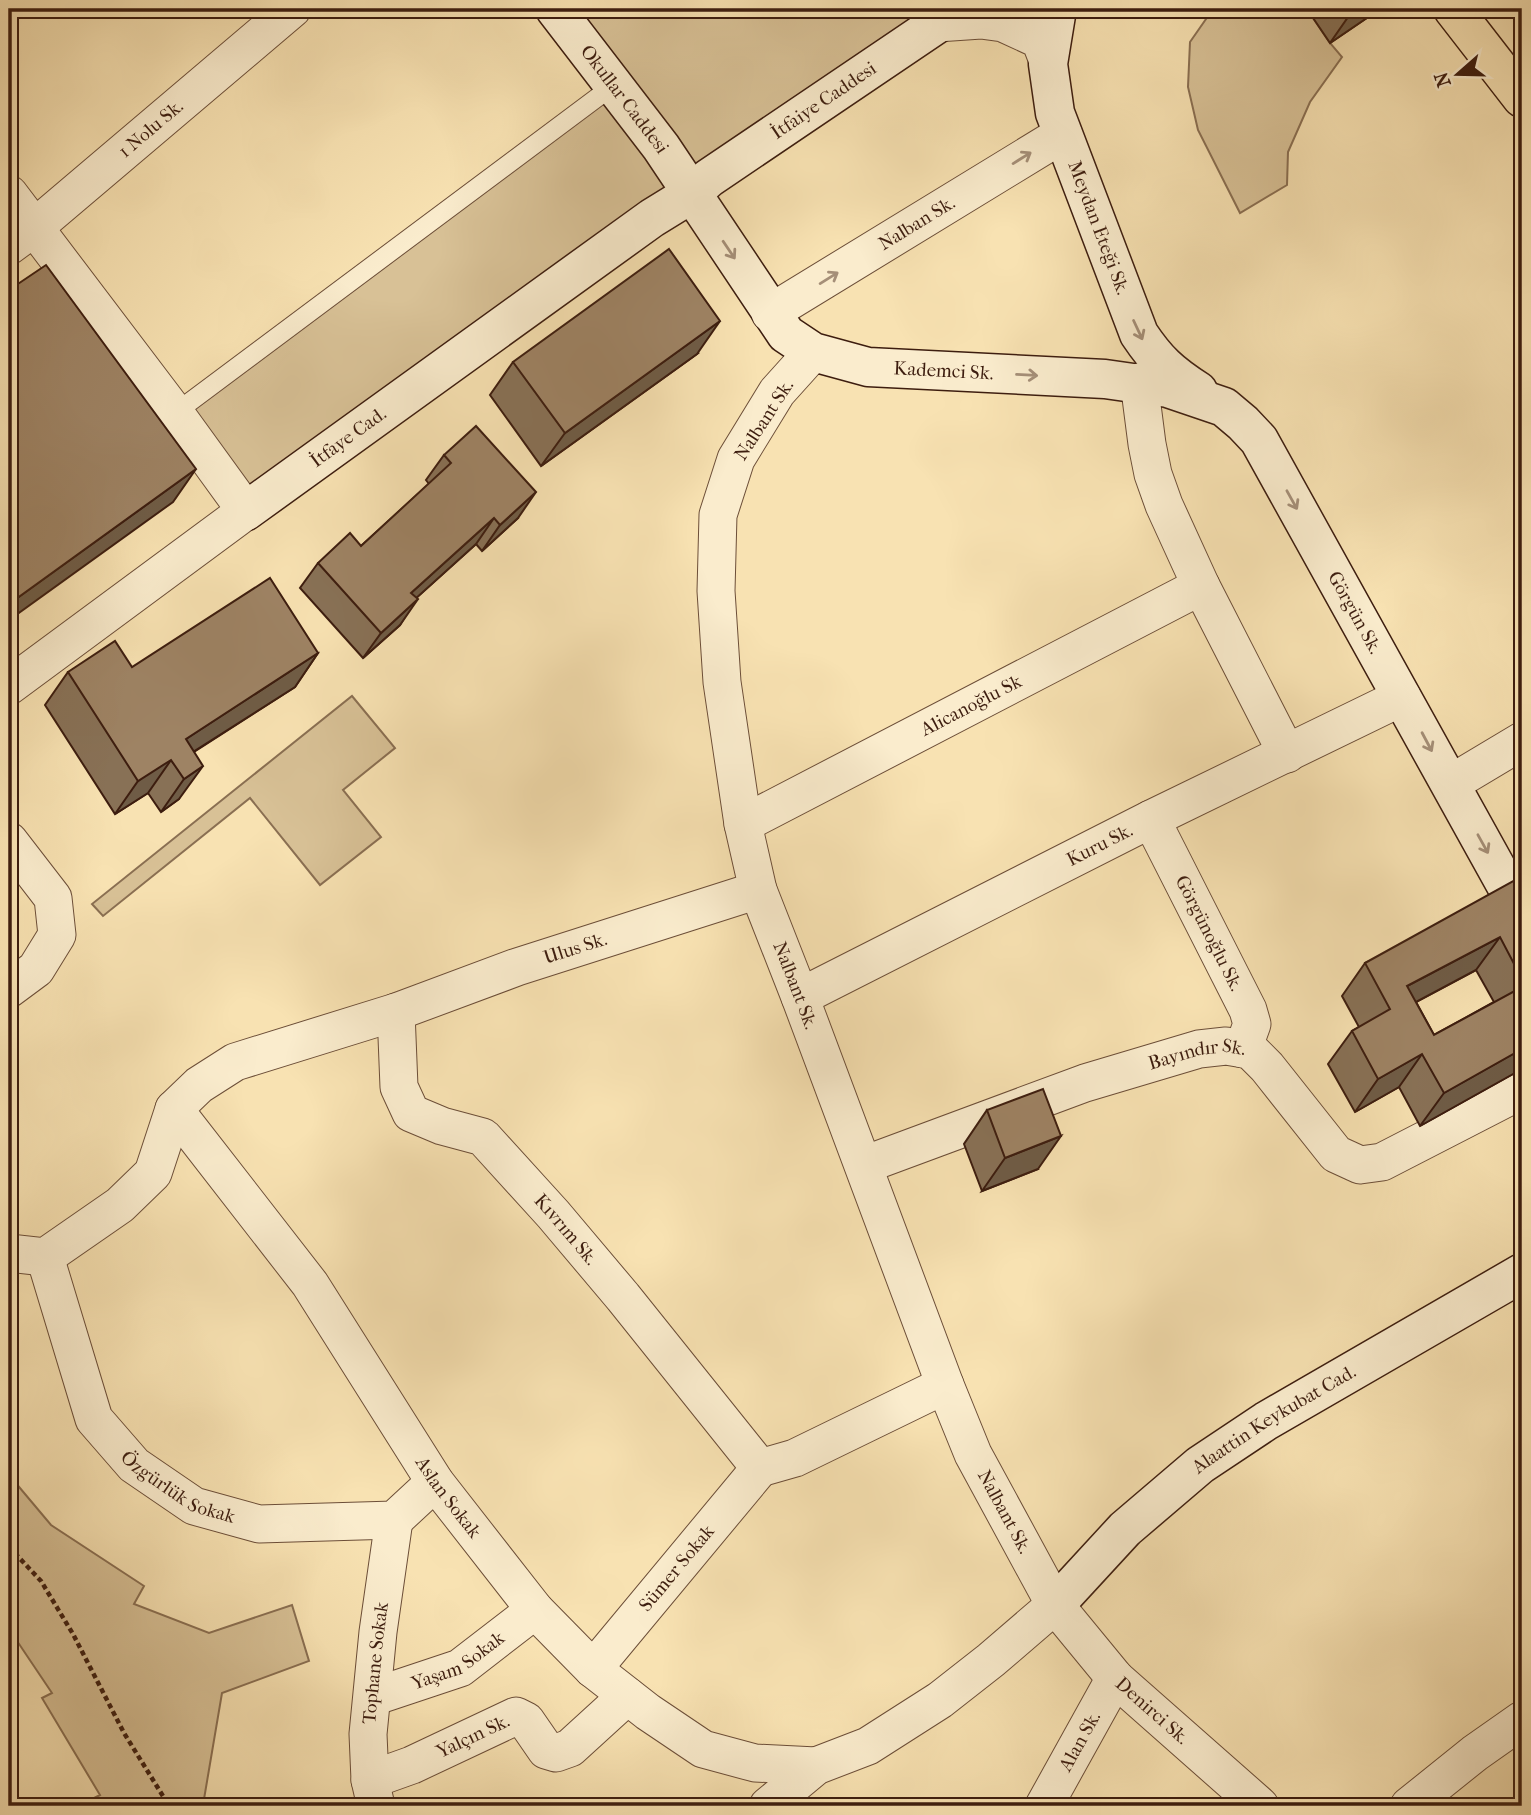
<svg xmlns="http://www.w3.org/2000/svg" width="1531" height="1815" viewBox="0 0 1531 1815" font-family="'IM FELL French Canon',serif">
  <style>
    .green { fill: #d8c196; stroke: #8a6f52; stroke-width: 2 }
    .lines { fill: none; stroke-linecap: round; stroke-linejoin: round }
    .lane-casing { stroke: #6c4e38; stroke-width: 20 }
    .street-casing { stroke: #6c4e38; stroke-width: 39 }
    .secondary-casing { stroke: #3d1d0f; stroke-width: 41 }
    .highway-casing { stroke: #3d1d0f; stroke-width: 41 }
    .path { stroke: #3d1d0f; stroke-width: 4.5; stroke-dasharray: 5 3.5; stroke-linecap: butt }
    .lane { stroke: #faeccd; stroke-width: 18 }
    .street { stroke: #faeccd; stroke-width: 37 }
    .secondary { stroke: #faeccd; stroke-width: 38 }
    .highway { stroke: #f8e2b2; stroke-width: 38 }
    .wall { fill: #887156; stroke: #3d1d0f; stroke-width: 2; fill-rule: evenodd }
    .shaded-wall { fill: #6f5c46; stroke: #3d1d0f; stroke-width: 2 }
    .building { fill: #9e8364; stroke: #3d1d0f; stroke-width: 2 }
    .oneway { stroke: #a58f78 }
    .labels { text-anchor: middle; dominant-baseline: central; stroke-width: 7; stroke-linejoin: round; paint-order: stroke }
    .street-label { font-size: 19px; fill: #3d1d0f; stroke: #faeccd }
  </style>
  <rect width="100%" height="100%" fill="#f8e2b2"/>
  <filter id="stains"><feTurbulence type="fractalNoise" baseFrequency=".00286" numOctaves="4"/><feColorMatrix values="0 0 0 0 .2 0 0 0 0 .09 0 0 0 0 .02 0 0 0 .5 -.17"/></filter>
  <radialGradient id="worn" r=".72"><stop offset=".6" stop-color="#630" stop-opacity="0"/><stop offset="1" stop-color="#630" stop-opacity=".3"/></radialGradient>
  <g class="green">
    <polygon points="555,9 959,9 246,511 175,413 614,85"/>
    <polygon points="1213,9 1307,9 1330,43 1342,57 1310,102 1288,152 1287,185 1240,213 1198,130 1188,87 1190,42"/>
    <polygon points="352,696 395,748 343,790 381,837 320,885 250,798 103,916 92,904"/>
    <polygon points="9,1475 51,1525 144,1586 134,1604 209,1633 292,1605 309,1661 222,1693 203,1805 207,1806 92,1806 88,1801 100,1795 42,1698 52,1693 9,1629"/>
  </g>
  <g class="lines">
    <g class="lane-casing">
      <polyline id="lane" points="175,413 614,85"/>
    </g>
    <g class="street-casing">
      <g id="street">
        <polyline points="937,23 981,20 1003,23 1040,40 1048,61"/>
        <polyline points="9,194 175,413 246,511 9,686"/>
        <path id="s1" d="M9,246l26,-19 257,-218"/>
        <path id="s2" d="M770,313l293,-179"/>
        <path id="s3" d="M813,352l-36,40 -41,67 -18,56 -2,76 6,91 21,142 15,66 42,107 145,388 28,69 82,151 60,73 145,128"/>
        <polyline points="1139,382 1147,444 1153,474 1164,505 1201,586 1287,754"/>
        <polyline points="1450,784 1522,741"/>
        <path id="s4" d="M1151,819l97,191 4,14 -9,25"/>
        <path id="s5" d="M743,824l458,-238"/>
        <polyline points="9,841 53,898 57,935 36,969 9,989"/>
        <path id="s6" d="M800,997l351,-178 251,-122"/>
        <path id="s7" d="M396,1012l3,75 12,26 31,13 41,11 70,77 70,83 137,171"/>
        <path id="s8" d="M174,1109l136,175 125,198 100,128 58,59 55,43 55,37 52,14 61,3"/>
        <path id="s9" d="M864,1165l221,-82 114,-34 27,-3 24,4 17,17 69,87 24,11 22,-3 140,-72"/>
        <path id="s10" d="M9,1253l36,4 75,-52 33,-32 21,-64 25,-24 36,-23 161,-50 121,-45 241,-77"/>
        <path id="s11" d="M45,1257l49,162 40,46 60,41 65,18 135,-4 41,-38"/>
        <polyline points="760,1468 795,1458 945,1385"/>
        <path id="s12" d="M593,1669l167,-201"/>
        <path id="s13" d="M373,1697l87,-29 75,-58"/>
        <path id="s14" d="M370,1780l42,-15 104,-49 10,5 20,29 10,3 14,-5 57,-52"/>
        <path id="s15" d="M376,1806l-6,-26 -2,-46 10,-102 16,-112"/>
        <polyline points="768,1806 816,1766 868,1746 940,1700 991,1660 1055,1605"/>
        <path id="s16" d="M1044,1806l71,-128"/>
        <polyline points="1409,1806 1475,1753 1522,1720"/>
      </g>
    </g>
    <g class="secondary-casing">
      <g id="secondary">
        <path id="s17" d="M555,9l106,138 125,187 27,18 55,15 237,12 63,9 56,19 19,16 16,17 263,474"/>
        <path id="s18" d="M1057,9l-9,55 7,49 8,21 76,200c18,27 31,39 59,57"/>
        <path id="s19" d="M246,511l406,-293 39,-24 18,-16 250,-169"/>
        <path id="s20" d="M1055,1605l70,-76 75,-64 66,-44 256,-148"/>
      </g>
    </g>
    <g class="highway-casing">
      <polyline id="highway" points="1453,9 1522,98"/>
    </g>
    <polyline class="path" points="9,1547 41,1581 73,1634 124,1733 166,1801 172,1806"/>
    <use href="#lane" class="lane"/>
    <use href="#street" class="street"/>
    <use href="#secondary" class="secondary"/>
    <use href="#highway" class="highway"/>
  </g>
  <g class="wall">
    <polygon points="1307,9 1380,9 1330,43"/>
    <polygon points="697,354 541,466 490,395 513,362"/>
    <polygon points="444,455 518,518 482,551 476,544 416,598 400,625 363,658 300,588 318,563 361,546 429,484 426,480"/>
    <polygon points="318,653 295,687 194,752 179,799 161,812 148,793 115,814 45,705 68,672"/>
    <path d="M1522,893v176l-102,57 -21,-39 -44,25 -27,-48 24,-33 7,-4 -17,-31 23,-33zM1476,970l18,32 -60,33 -18,-33z"/>
    <polygon points="987,1110 1038,1169 982,1191 964,1144"/>
  </g>
  <g class="shaded-wall">
    <polygon points="1354,9 1380,9 1330,43 1353,10"/>
    <polygon points="720,321 697,354 541,466 565,433"/>
    <polygon points="196,469 173,502 9,620 9,604"/>
    <polygon points="536,492 518,518 482,551 500,525"/>
    <polygon points="494,518 476,544 393,619 411,593"/>
    <polygon points="418,599 400,625 363,658 381,633"/>
    <polygon points="318,653 295,687 174,764 171,760 148,793 115,814 138,781 186,739"/>
    <polygon points="203,766 179,799 161,812 184,779"/>
    <polygon points="1500,937 1476,970 1384,1019 1407,986"/>
    <polygon points="1522,1049 1522,1069 1420,1126 1444,1093"/>
    <polygon points="1422,1054 1399,1087 1355,1112 1378,1079"/>
    <polygon points="1061,1136 1038,1169 982,1191 1005,1158"/>
  </g>
  <g class="building">
    <polygon points="669,249 720,321 565,433 513,362"/>
    <polygon points="46,265 196,469 9,604 9,290"/>
    <polygon points="476,426 536,492 500,525 494,518 411,593 418,599 381,633 318,563 350,533 361,546 451,463 444,455"/>
    <polygon points="270,578 318,653 186,739 203,766 184,779 171,760 138,781 68,672 115,641 132,667"/>
    <polygon points="1515,880 1522,893 1522,979 1500,937 1407,986 1434,1035 1522,987 1522,1049 1444,1093 1422,1054 1378,1079 1352,1031 1390,1009 1365,963"/>
    <polygon points="1043,1089 1061,1136 1005,1158 987,1110"/>
  </g>
  <defs><path id="oneway-shaft" d="M-6 0H5M1.5-3L5.5 0L1.5 3" fill="none" stroke-width="1.6" stroke-linecap="round" stroke-linejoin="round" transform="scale(1.75)"/></defs>
  <g class="oneway">
    <use href="#oneway-shaft" transform="translate(1022 158) rotate(-32)"/>
    <use href="#oneway-shaft" transform="translate(729 250) rotate(56)"/>
    <use href="#oneway-shaft" transform="translate(829 278) rotate(-32)"/>
    <use href="#oneway-shaft" transform="translate(1138 330) rotate(65)"/>
    <use href="#oneway-shaft" transform="translate(1027 375) rotate(3)"/>
    <use href="#oneway-shaft" transform="translate(1292 500) rotate(61)"/>
    <use href="#oneway-shaft" transform="translate(1427 742) rotate(62)"/>
    <use href="#oneway-shaft" transform="translate(1483 844) rotate(61)"/>
  </g>
  <g class="labels">
    <g class="street-label">
      <text stroke="none"><textPath href="#s17" startOffset="114">Okullar Caddesi</textPath></text>
      <text stroke="none"><textPath href="#s19" startOffset="709">İtfaiye Caddesi</textPath></text>
      <text stroke="none"><textPath href="#s1" startOffset="184">1 Nolu Sk.</textPath></text>
      <text stroke="none"><textPath href="#s2" startOffset="172">Nalban Sk.</textPath></text>
      <text stroke="none"><textPath href="#s18" startOffset="228">Meydan Eteği Sk.</textPath></text>
      <text stroke="none"><textPath href="#s17" startOffset="564">Kademci Sk.</textPath></text>
      <text transform="translate(764 420) rotate(-57)">Nalbant Sk.</text>
      <text stroke="none"><textPath href="#s19" startOffset="126">İtfaye Cad.</textPath></text>
      <text stroke="none"><textPath href="#s17" startOffset="1094">Görgün Sk.</textPath></text>
      <text stroke="none"><textPath href="#s5" startOffset="257">Alicanoğlu Sk</textPath></text>
      <text stroke="none"><textPath href="#s6" startOffset="336">Kuru Sk.</textPath></text>
      <text stroke="none"><textPath href="#s4" startOffset="128">Görgünoğlu Sk.</textPath></text>
      <text stroke="none"><textPath href="#s10" startOffset="677">Ulus Sk.</textPath></text>
      <text stroke="none"><textPath href="#s3" startOffset="672">Nalbant Sk.</textPath></text>
      <text stroke="none"><textPath href="#s9" startOffset="352">Bayındır Sk.</textPath></text>
      <text stroke="none"><textPath href="#s7" startOffset="304">Kıvrım Sk.</textPath></text>
      <text stroke="none"><textPath href="#s20" startOffset="289">Alaattin Keykubat Cad.</textPath></text>
      <text stroke="none"><textPath href="#s11" startOffset="280">Özgürlük Sokak</textPath></text>
      <text stroke="none"><textPath href="#s8" startOffset="476">Aslan Sokak</textPath></text>
      <text stroke="none"><textPath href="#s3" startOffset="1239">Nalbant Sk.</textPath></text>
      <text stroke="none"><textPath href="#s12" startOffset="131">Sümer Sokak</textPath></text>
      <text stroke="none"><textPath href="#s13" startOffset="93">Yaşam Sokak</textPath></text>
      <text stroke="none"><textPath href="#s15" startOffset="144">Tophane Sokak</textPath></text>
      <text stroke="none"><textPath href="#s3" startOffset="1489">Denirci Sk.</textPath></text>
      <text stroke="none"><textPath href="#s14" startOffset="112">Yalçın Sk.</textPath></text>
      <text stroke="none"><textPath href="#s16" startOffset="74">Alan Sk.</textPath></text>
    </g>
  </g>
  <rect width="1531" height="1815" fill="none" stroke="#f8e2b2" stroke-width="35"/>
  <rect x="10" y="10" width="1510" height="1794" fill="none" stroke="#3d1d0f" stroke-width="3.5"/>
  <rect x="18" y="18" width="1496" height="1780" fill="none" stroke="#3d1d0f" stroke-width="2"/>
  <g transform="translate(1458 74) rotate(250)" stroke="#faeccd" stroke-width="5" paint-order="stroke">
  <path d="M0-5L12 26L0 18L-12 26Z" fill="#3d1d0f"/>
  <text y="-10" font-size="19" font-weight="bold" text-anchor="middle" fill="#3d1d0f">N</text>
  </g>
  <rect width="100%" height="100%" filter="url(#stains)"/>
  <rect width="100%" height="100%" fill="url(#worn)"/>
</svg>
